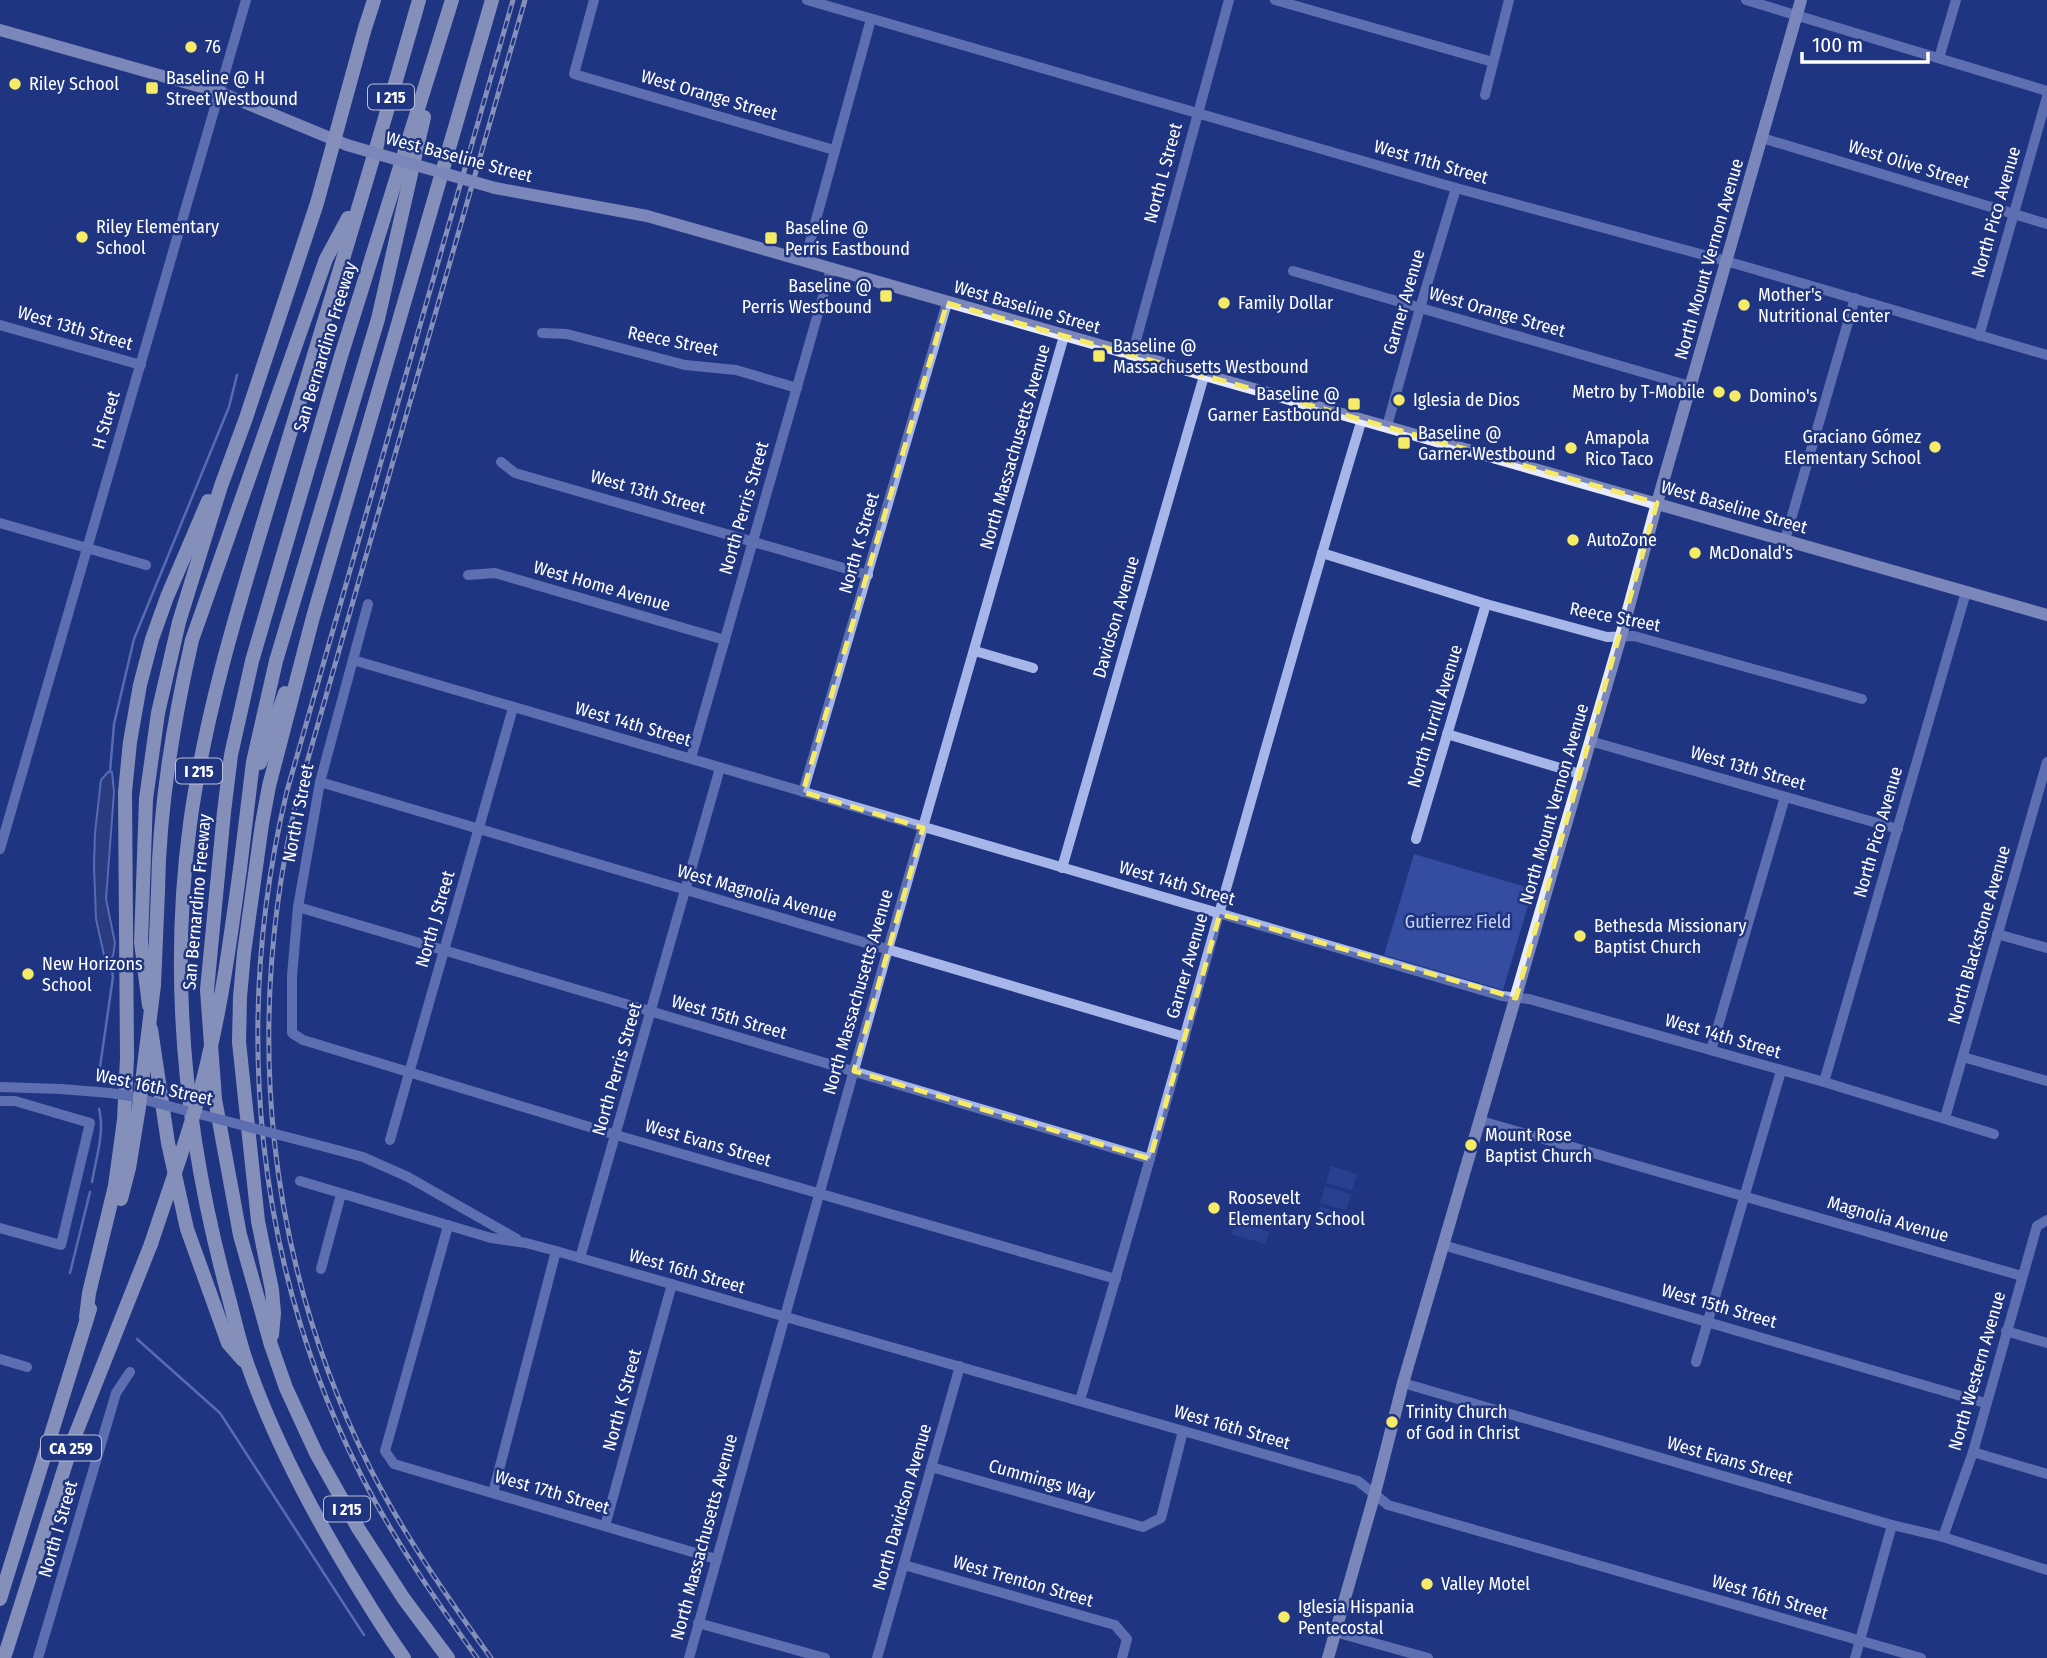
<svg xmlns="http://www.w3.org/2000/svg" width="2047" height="1658" viewBox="0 0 2047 1658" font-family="'Fira Sans Condensed',sans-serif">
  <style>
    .green { fill: #344da0 }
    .water { fill: #35447e; stroke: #9aadea; stroke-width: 2 }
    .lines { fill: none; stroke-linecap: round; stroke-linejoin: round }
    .stream { stroke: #9aadea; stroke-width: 2.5 }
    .minor { stroke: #a6b6e8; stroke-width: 10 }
    .major { stroke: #e9ecfe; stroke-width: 12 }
    .highway { stroke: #fff; stroke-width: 14 }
    .rail-casing { stroke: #fff; stroke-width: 5 }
    .rail { stroke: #203581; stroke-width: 2.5; stroke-dasharray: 8; stroke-linecap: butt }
    .minor-bridge { stroke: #a6b6e8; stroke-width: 10 }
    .major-bridge { stroke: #e9ecfe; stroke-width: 12 }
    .highway-bridge { stroke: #fff; stroke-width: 14 }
    .marked { fill: none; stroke: #f6eb67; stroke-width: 5; stroke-dasharray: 14 9; stroke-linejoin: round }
    .poi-dot { fill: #f6eb67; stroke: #203581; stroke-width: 2.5 }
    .labels { text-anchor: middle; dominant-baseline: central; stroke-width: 5; stroke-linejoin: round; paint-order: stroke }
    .shield { fill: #203581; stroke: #bcc2d9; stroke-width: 2 }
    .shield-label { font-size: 16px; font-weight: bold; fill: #fff }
    .poi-label { font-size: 18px; fill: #fff; stroke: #203581; text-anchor: start }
    .street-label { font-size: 18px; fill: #fff; stroke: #203581 }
    .park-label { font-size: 18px; fill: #cad4f6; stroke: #203581 }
  </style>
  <rect width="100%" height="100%" fill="#203581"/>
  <g class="green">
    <polygon points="1414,854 1533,889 1503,990 1384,955"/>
    <polygon points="1331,1166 1357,1174 1352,1190 1326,1183"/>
    <polygon points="1325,1186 1351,1194 1346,1210 1320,1203"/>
    <polygon points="1319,1206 1345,1214 1340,1230 1314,1223"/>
    <polygon points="1236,1221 1269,1232 1266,1244 1231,1234"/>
  </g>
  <polygon class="water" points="108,772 112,772 114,792 106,899 115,943 113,956 110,959 104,955 96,919 94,866 95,833 101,780"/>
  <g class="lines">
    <g class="stream">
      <polyline points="110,772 114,724 134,639 229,407 237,375"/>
      <polyline points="99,1074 113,977 110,959"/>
      <path d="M92,1182c4,-24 13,-50 7,-73"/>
      <polyline points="70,1273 90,1192"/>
      <polyline points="137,1339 220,1413 364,1635"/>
    </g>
    <g class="minor">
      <polyline points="594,0 574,74 834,150"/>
      <polyline points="807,0 1456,188 1726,261 2047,355"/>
      <polyline points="1275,0 1493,62"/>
      <polyline points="1746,0 2047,91"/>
      <polyline points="1939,58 1956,0"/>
      <polyline points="1485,95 1509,0"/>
      <polyline points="1762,138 2047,224"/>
      <polyline points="805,260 871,19"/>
      <polyline points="1293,271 1690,386"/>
      <polyline points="0,325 141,365"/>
      <polyline points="542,333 567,334 685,365 736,370 797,388"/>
      <polyline points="1979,336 2047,97"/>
      <polyline points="1132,355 1229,0"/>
      <polyline points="1387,426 1420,308 1456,188"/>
      <polyline points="501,462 515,473 868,575"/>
      <polyline points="0,523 146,565"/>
      <polyline points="1785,540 1855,298"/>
      <polyline points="1322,553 1486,604 1607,637 1634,636 1862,699"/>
      <polyline points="468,575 495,573 725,640"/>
      <polyline points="368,604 320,782 298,907 292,976 292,1033 303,1040 616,1135 1116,1279"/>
      <polyline points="975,651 1033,668"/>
      <polyline points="353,660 1502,996 1529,999 1824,1082 1994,1134"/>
      <polyline points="1447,734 1580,774"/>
      <polyline points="1590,741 1898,829"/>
      <polyline points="691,758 831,268"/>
      <polyline points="320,782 1185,1037"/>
      <polyline points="803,792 947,303"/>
      <polyline points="1416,839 1486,604"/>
      <polyline points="0,849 246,0"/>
      <polyline points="1062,868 1204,376"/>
      <polyline points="298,907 1150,1159"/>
      <polyline points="1997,934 2047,948"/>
      <polyline points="1711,1050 1785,797"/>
      <polyline points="1963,1057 2047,1081"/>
      <polyline points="1824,1082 1966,592"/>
      <polyline points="0,1087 61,1089"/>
      <polyline points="0,1101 15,1101 90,1123 61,1245 0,1228"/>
      <polyline points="1945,1118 2047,762"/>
      <polyline points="1481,1121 2022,1276"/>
      <polyline points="390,1140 513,708"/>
      <polyline points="337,1150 363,1157 408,1177 517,1239"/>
      <polyline points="300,1181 491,1238 526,1243 556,1251 1358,1481 1388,1505 1921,1658"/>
      <polyline points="448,1226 385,1451 394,1464 716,1559"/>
      <polyline points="1443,1245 1985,1403"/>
      <polyline points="580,1258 720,768"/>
      <polyline points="321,1269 341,1194"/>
      <polyline points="2006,1331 2047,1343"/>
      <polyline points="0,1359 27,1367"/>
      <polyline points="1696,1362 1781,1071"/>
      <polyline points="1403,1383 1892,1525 1943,1537 2047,1570"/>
      <path d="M1080,1400c97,-326 183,-655 282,-981"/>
      <polyline points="1973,1452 2047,1474"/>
      <polyline points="931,1467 1143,1527 1161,1518 1183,1431"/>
      <polyline points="493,1493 556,1251"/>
      <polyline points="605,1526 672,1284"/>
      <polyline points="1943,1537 1973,1452 2037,1226 2047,1220"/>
      <polyline points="904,1565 1115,1625 1127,1639 1122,1658"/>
      <polyline points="698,1623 825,1658"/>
      <polyline points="1335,1632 1428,1658"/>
      <polyline points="38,1658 116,1393 130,1372"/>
      <polyline points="689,1658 888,949 1064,336"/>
      <polyline points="877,1658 960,1366"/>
      <polyline points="1855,1658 1892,1525"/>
    </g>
    <g class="major">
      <polyline points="0,30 219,92 347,145"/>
      <polyline points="495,188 647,216 2047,615"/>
      <polyline points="1328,1658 1375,1493 1403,1383 1621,636 1657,503 1801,0"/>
    </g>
    <g class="highway">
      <polyline points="260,763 285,693"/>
      <polyline points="240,869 253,762 276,661 378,319 424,117"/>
      <path d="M158,891c1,-85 15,-168 34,-251l134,-381 22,-41"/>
      <polyline points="149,1005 141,942 146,799 158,713 179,622 221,486 246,418 317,203 365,28 374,0"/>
      <polyline points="151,1029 168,1143 187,1229 228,1343 243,1360"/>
      <polyline points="121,1199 129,1168 139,1107"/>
      <polyline points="86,1317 89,1293 115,1186 124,1120 127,1058 125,792 130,742 140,685 152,639 167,597 208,501"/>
      <polyline points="272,1335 274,1313 272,1290 258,1221 239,1042 240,997 244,953 262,824 269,786 313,617 492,0"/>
      <polyline points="0,1599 90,1309"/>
      <polyline points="4,1658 74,1438 151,1244"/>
      <path d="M404,1658c-15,-21 -29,-43 -43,-66 -44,-71 -85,-147 -113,-226 -9,-24 -14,-50 -21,-75 -41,-152 -58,-311 -37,-467 16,-118 53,-233 87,-347 48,-159 97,-317 142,-477"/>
      <polyline points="448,1658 404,1599 358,1528 316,1453 286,1388 271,1345 240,1235 215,1099 207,990 224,812 231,755 252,661 341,356 452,0"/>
    </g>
    <g class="rail-casing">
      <g id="rail">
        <path d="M477,1658c-42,-59 -83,-118 -116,-183 -107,-212 -129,-454 -74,-684l226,-791"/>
        <path d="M491,1658c-43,-60 -86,-121 -120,-188 -106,-212 -128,-445 -73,-676l227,-794"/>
      </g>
    </g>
    <use href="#rail" class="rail"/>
    <polyline class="minor-bridge" points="61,1089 110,1093 130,1096 337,1150"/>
    <g class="major-bridge">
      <polyline points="347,145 433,170"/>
      <polyline points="443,173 495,188"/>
    </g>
    <g class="highway-bridge">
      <polyline points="139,1107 154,985 158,891"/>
      <path d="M151,1244c20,-61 43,-122 57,-185 15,-62 23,-126 32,-190"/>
    </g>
  </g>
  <path d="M0 0H2047V1658H0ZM947,303l710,200 -141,495 -296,-84 -70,245 -296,-88 69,-243 -120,-36z" fill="#203581" fill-opacity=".55" fill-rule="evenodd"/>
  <path class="marked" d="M947,303l710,200 -141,495 -296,-84 -70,245 -296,-88 69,-243 -120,-36z"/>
  <g class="poi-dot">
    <circle cx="191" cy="47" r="7"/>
    <circle cx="15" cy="84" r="7"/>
    <rect x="145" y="81" width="14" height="14" rx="3.5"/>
    <circle cx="82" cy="237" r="7"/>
    <rect x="764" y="231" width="14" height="14" rx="3.5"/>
    <rect x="879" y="289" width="14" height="14" rx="3.5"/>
    <circle cx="1224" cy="303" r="7"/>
    <circle cx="1744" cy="305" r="7"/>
    <rect x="1092" y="349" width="14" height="14" rx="3.5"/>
    <circle cx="1719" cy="392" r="7"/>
    <circle cx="1735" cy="396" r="7"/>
    <circle cx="1399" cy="400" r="7"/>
    <rect x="1347" y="397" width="14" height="14" rx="3.5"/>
    <rect x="1397" y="436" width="14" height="14" rx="3.5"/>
    <circle cx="1935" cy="447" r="7"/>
    <circle cx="1571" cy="448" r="7"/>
    <circle cx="1573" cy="540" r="7"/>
    <circle cx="1695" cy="553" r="7"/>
    <circle cx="1580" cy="936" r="7"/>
    <circle cx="28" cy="974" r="7"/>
    <circle cx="1471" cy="1145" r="7"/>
    <circle cx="1214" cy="1208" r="7"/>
    <circle cx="1392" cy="1422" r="7"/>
    <circle cx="1427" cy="1584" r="7"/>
    <circle cx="1284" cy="1617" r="7"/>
  </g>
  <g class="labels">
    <g class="shield">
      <rect x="368" y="84.5" width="46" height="25" rx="5"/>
      <rect x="176" y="758.5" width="46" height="25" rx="5"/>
      <rect x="41" y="1435.5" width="60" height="25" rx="5"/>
      <rect x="324" y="1496.5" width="46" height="25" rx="5"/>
    </g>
    <g class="shield-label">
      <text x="391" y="97">I 215</text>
      <text x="199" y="771">I 215</text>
      <text x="71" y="1448">CA 259</text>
      <text x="347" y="1509">I 215</text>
    </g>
    <g class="poi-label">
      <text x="205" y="47">76</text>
      <text x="166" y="78">Baseline @ H<tspan x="166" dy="21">Street Westbound</tspan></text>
      <text x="29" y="84">Riley School</text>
      <text x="96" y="227">Riley Elementary<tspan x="96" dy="21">School</tspan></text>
      <text x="785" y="228">Baseline @<tspan x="785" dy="21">Perris Eastbound</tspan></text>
      <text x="872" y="286" text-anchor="end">Baseline @<tspan x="872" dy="21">Perris Westbound</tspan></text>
      <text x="1758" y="295">Mother's<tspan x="1758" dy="21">Nutritional Center</tspan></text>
      <text x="1238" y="303">Family Dollar</text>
      <text x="1113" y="346">Baseline @<tspan x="1113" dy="21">Massachusetts Westbound</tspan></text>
      <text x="1705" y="392" text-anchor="end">Metro by T-Mobile</text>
      <text x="1340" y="394" text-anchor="end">Baseline @<tspan x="1340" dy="21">Garner Eastbound</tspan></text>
      <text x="1749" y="396">Domino's</text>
      <text x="1413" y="400">Iglesia de Dios</text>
      <text x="1418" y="433">Baseline @<tspan x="1418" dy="21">Garner Westbound</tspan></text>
      <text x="1921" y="437" text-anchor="end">Graciano Gómez<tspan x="1921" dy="21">Elementary School</tspan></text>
      <text x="1585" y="438">Amapola<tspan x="1585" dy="21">Rico Taco</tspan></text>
      <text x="1587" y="540">AutoZone</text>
      <text x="1709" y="553">McDonald's</text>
      <text x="1594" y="926">Bethesda Missionary<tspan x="1594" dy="21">Baptist Church</tspan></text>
      <text x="42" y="964">New Horizons<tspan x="42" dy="21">School</tspan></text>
      <text x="1485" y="1135">Mount Rose<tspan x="1485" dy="21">Baptist Church</tspan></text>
      <text x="1228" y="1198">Roosevelt<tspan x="1228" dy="21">Elementary School</tspan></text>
      <text x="1406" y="1412">Trinity Church<tspan x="1406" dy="21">of God in Christ</tspan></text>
      <text x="1441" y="1584">Valley Motel</text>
      <text x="1298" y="1607">Iglesia Hispania<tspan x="1298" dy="21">Pentecostal</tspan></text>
    </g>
    <g class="street-label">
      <text transform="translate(709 95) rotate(16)">West Orange Street</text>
      <text transform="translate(459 157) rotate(15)">West Baseline Street</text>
      <text transform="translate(1431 162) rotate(16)">West 11th Street</text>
      <text transform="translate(1909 164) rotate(17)">West Olive Street</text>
      <text transform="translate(1163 173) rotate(-75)">North L Street</text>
      <text transform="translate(1996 212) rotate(-74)">North Pico Avenue</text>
      <text transform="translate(1709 259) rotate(-74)">North Mount Vernon Avenue</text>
      <text transform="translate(1404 302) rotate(-74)">Garner Avenue</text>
      <text transform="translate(1027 307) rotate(16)">West Baseline Street</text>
      <text transform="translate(1497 312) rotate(16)">West Orange Street</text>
      <text transform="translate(75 328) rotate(16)">West 13th Street</text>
      <text transform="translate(673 341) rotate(11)">Reece Street</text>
      <text transform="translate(325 347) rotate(-73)">San Bernardino Freeway</text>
      <text transform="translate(106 420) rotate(-74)">H Street</text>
      <text transform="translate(1015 447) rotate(-74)">North Massachusetts Avenue</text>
      <text transform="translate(648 492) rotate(16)">West 13th Street</text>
      <text transform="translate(1734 507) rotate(16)">West Baseline Street</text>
      <text transform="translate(744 508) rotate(-74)">North Perris Street</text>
      <text transform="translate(859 543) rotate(-74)">North K Street</text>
      <text transform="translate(602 586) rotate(16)">West Home Avenue</text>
      <text transform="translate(1116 617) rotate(-74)">Davidson Avenue</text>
      <text transform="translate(1615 617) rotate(11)">Reece Street</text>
      <text transform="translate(1435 716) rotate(-73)">North Turrill Avenue</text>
      <text transform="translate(633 724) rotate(16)">West 14th Street</text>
      <text transform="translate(1748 768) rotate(16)">West 13th Street</text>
      <text transform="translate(1554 804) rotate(-74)">North Mount Vernon Avenue</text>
      <text transform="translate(298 813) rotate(-79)">North I Street</text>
      <text transform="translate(1878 832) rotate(-74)">North Pico Avenue</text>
      <text transform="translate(1177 883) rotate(16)">West 14th Street</text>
      <text transform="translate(757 893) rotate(16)">West Magnolia Avenue</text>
      <text transform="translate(197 902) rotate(-85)">San Bernardino Freeway</text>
      <text transform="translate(435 919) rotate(-74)">North J Street</text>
      <text transform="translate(1979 935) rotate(-74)">North Blackstone Avenue</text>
      <text transform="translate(1187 966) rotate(-74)">Garner Avenue</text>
      <text transform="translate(858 992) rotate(-74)">North Massachusetts Avenue</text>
      <text transform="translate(729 1017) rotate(16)">West 15th Street</text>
      <text transform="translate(1723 1036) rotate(16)">West 14th Street</text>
      <text transform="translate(617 1069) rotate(-74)">North Perris Street</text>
      <text transform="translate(154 1087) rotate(12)">West 16th Street</text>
      <text transform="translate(708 1143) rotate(16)">West Evans Street</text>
      <text transform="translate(1888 1219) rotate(16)">Magnolia Avenue</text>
      <text transform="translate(687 1271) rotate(16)">West 16th Street</text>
      <text transform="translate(1719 1306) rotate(16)">West 15th Street</text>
      <text transform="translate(1977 1371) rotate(-74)">North Western Avenue</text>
      <text transform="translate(622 1400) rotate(-75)">North K Street</text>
      <text transform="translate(1232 1427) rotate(16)">West 16th Street</text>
      <text transform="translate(1730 1460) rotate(16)">West Evans Street</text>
      <text transform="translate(1042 1480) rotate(16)">Cummings Way</text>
      <text transform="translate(552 1492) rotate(16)">West 17th Street</text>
      <text transform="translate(902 1507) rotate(-74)">North Davidson Avenue</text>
      <text transform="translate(58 1529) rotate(-74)">North I Street</text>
      <text transform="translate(704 1537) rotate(-75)">North Massachusetts Avenue</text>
      <text transform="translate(1023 1581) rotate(16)">West Trenton Street</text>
      <text transform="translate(1770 1597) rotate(16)">West 16th Street</text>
    </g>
    <g class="park-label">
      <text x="1458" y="922">Gutierrez Field</text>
    </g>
  </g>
  <path d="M1802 52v10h126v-10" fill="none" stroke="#ffffff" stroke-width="3.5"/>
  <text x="1812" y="52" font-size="21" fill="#ffffff" stroke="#203581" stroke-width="5" paint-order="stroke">100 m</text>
</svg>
